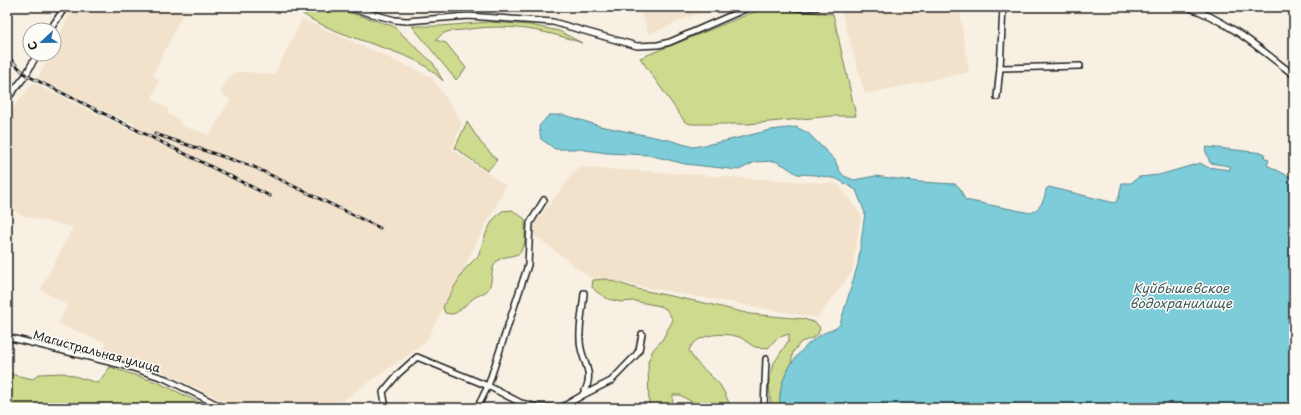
<svg xmlns="http://www.w3.org/2000/svg" width="1301" height="415" viewBox="0 0 1301 415" font-family="'Playpen Sans',sans-serif">
  <style>
    .built { fill: #f2e2cc }
    .green { fill: #cedb8e; stroke: #757c55 }
    .water { fill: #7dccda; stroke: #56868e }
    .lines { fill: none; stroke-linecap: round; stroke-linejoin: round }
    .minor-casing { stroke: #1c1c1c; stroke-width: 8 }
    .minor { stroke: #fdfcf7; stroke-width: 5 }
    .rail-casing { stroke: #1c1c1c; stroke-width: 3 }
    .rail { stroke: #fdfcf7; stroke-width: 1.5; stroke-dasharray: 4.5; stroke-linecap: butt }
    .labels { text-anchor: middle; dominant-baseline: central; stroke-width: 3; stroke-linejoin: round; paint-order: stroke }
    .street-label { font-size: 12px; fill: #1c1c1c; stroke: #fdfcf7 }
    .water-label { font-size: 13px; font-style: italic; fill: #3e5a5e; stroke: #fdfcf7 }
  </style>
  <rect width="100%" height="100%" fill="#f8f0e3"/>
  <filter id="ink" filterUnits="userSpaceOnUse"><feTurbulence type="fractalNoise" baseFrequency=".025" numOctaves="2"/><feDisplacementMap in="SourceGraphic" scale="8" xChannelSelector="R" yChannelSelector="G"/><feConvolveMatrix kernelMatrix="1 2 1 2 8 2 1 2 1" color-interpolation-filters="sRGB"/></filter>
  <g filter="url(#ink)">
    <g class="built">
      <polygon points="73,7 186,7 153,75 159,80 152,99 168,109 168,114 180,120 180,125 209,135 230,100 220,92 229,78 235,72 248,72 274,75 302,19 432,77 462,123 452,149 506,186 425,343 332,408 237,408 155,368 102,355 106,343 58,324 68,304 40,290 73,227 23,216 7,207 7,115 33,83 136,133 134,124 91,105 38,78 51,54 54,54 54,47"/>
      <polygon points="639,7 713,7 649,34"/>
      <polygon points="840,7 961,7 961,20 969,72 865,94"/>
      <polygon points="578,167 838,184 861,215 852,272 817,318 589,277 529,231"/>
    </g>
    <g class="green">
      <path d="M296,7h32l40,11 25,8 40,37 10,18c-10,-10 -20,-18 -33,-23 -23,-11 -103,-32 -114,-51z"/>
      <polygon points="764,8 833,14 856,116 832,116 748,124 691,124 685,122 640,58"/>
      <path d="M488,22l42,3 29,6 23,12c-41,-14 -76,-20 -119,-13 -12,1 -19,0 -27,10l10,3 20,25 -10,12 -44,-54h29z"/>
      <polygon points="467,122 481,143 497,160 487,171 455,148"/>
      <path d="M512,210l13,9v23l-5,11c-7,4 -18,3 -23,8 -7,7 -4,19 -8,27 -3,6 -10,6 -15,10 -6,4 -11,10 -17,14 -4,3 -7,2 -12,1l-2,-6 21,-37 14,-14 9,-25 6,-11 9,-9z"/>
      <path d="M606,279l31,10 72,15 41,10 54,5 12,4 4,5 -2,6 -5,4 -12,4 -8,10 -2,12 -8,17 -3,15 1,12h-10l-2,-26 5,-19 15,-23v-6l-12,4 -9,10c-4,-1 -9,0 -13,-1 -5,-2 -10,-8 -16,-10 -15,-5 -42,-4 -50,13 6,15 21,23 31,35 5,8 8,15 11,23h-29l-22,-13h-7l-1,13h-23l-1,-46 5,-12 9,-10 11,-20 -7,-11 -6,-3 -26,-5 -13,1 -13,-3 -11,-7 -5,-5 1,-7z"/>
      <polygon points="110,367 159,383 211,408 7,408 7,371 14,375 33,379 39,374 64,373 98,383"/>
    </g>
    <path class="water" d="M549,115h15l36,11 69,14 24,7 28,-5 50,-12 25,-3 12,6 27,27 4,10 5,6 10,4 21,-4 45,6 35,2 5,4 5,12 66,13c10,-5 14,-14 15,-24l3,-2 66,16 4,-6 3,-14h9l8,-6 20,-2 41,-12 7,4 23,3v-4l-20,-3 -5,-14 2,-2 57,6 1,1 -1,3 5,3 -2,5 27,14v229h-513c0,-4 -2,-9 -1,-13 2,-25 22,-50 44,-62 6,-3 12,-3 16,-9l18,-60 7,-51 -9,-23 -19,-11 -21,-4 -19,-1 -12,-8 -10,-5 -20,1 -16,8 -54,-6 -36,-9 -42,-2 -29,-4h-23l-14,-10 -2,-13z"/>
    <g class="lines">
      <g class="minor-casing">
        <g id="minor">
          <polyline points="346,7 395,20 407,21 468,16 553,22 637,46 658,45 670,42 750,7"/>
          <polyline points="794,7 801,8 817,7"/>
          <path d="M1187,7c41,13 74,43 107,68"/>
          <polyline points="50,30 65,7"/>
          <polyline points="1000,68 1080,66"/>
          <polyline points="997,97 1000,68 1003,7"/>
          <polyline points="7,99 26,75 37,54"/>
          <polyline points="7,337 130,367 166,379 224,408"/>
          <path d="M583,394c14,-23 -3,-32 -3,-54 -1,-15 3,-32 4,-47"/>
          <polyline points="386,408 383,392 398,374 417,357 488,386 521,403 537,407 555,408"/>
          <polyline points="477,408 488,386 528,265 530,223 544,200"/>
          <polyline points="557,408 564,406 583,395 611,381 636,355 639,350 642,334"/>
          <polyline points="764,408 766,359"/>
        </g>
      </g>
      <use href="#minor" class="minor"/>
      <g class="rail-casing">
        <g id="rail">
          <polyline points="412,7 427,7"/>
          <polyline points="7,56 26,75 270,196"/>
          <polyline points="155,134 254,167 380,228"/>
        </g>
      </g>
      <use href="#rail" class="rail"/>
    </g>
  </g>
  <g class="labels">
    <g class="street-label">
      <text transform="translate(97 351) rotate(15)">Магистральная улица</text>
    </g>
    <g class="water-label">
      <text x="1181" y="287">Куйбышевское<tspan x="1181" dy="15">водохранилище</tspan></text>
    </g>
  </g>
  <rect width="1301" height="415" fill="none" stroke="#fdfcf7" stroke-width="24"/>
  <rect x="12" y="12" width="1277" height="391" fill="none" stroke="#1c1c1c" stroke-width="1.5" filter="url(#ink)"/>
  <g transform="translate(42 42) rotate(248)"><circle r="19" fill="#fdfcf7" stroke="#a3a29f"/>
  <path d="M0-3L7 15L0 10L-7 15Z" fill="#1f6fb2"/>
  <text y="-6" font-size="11" font-weight="bold" text-anchor="middle" fill="#1c1c1c">С</text>
  </g>
</svg>
